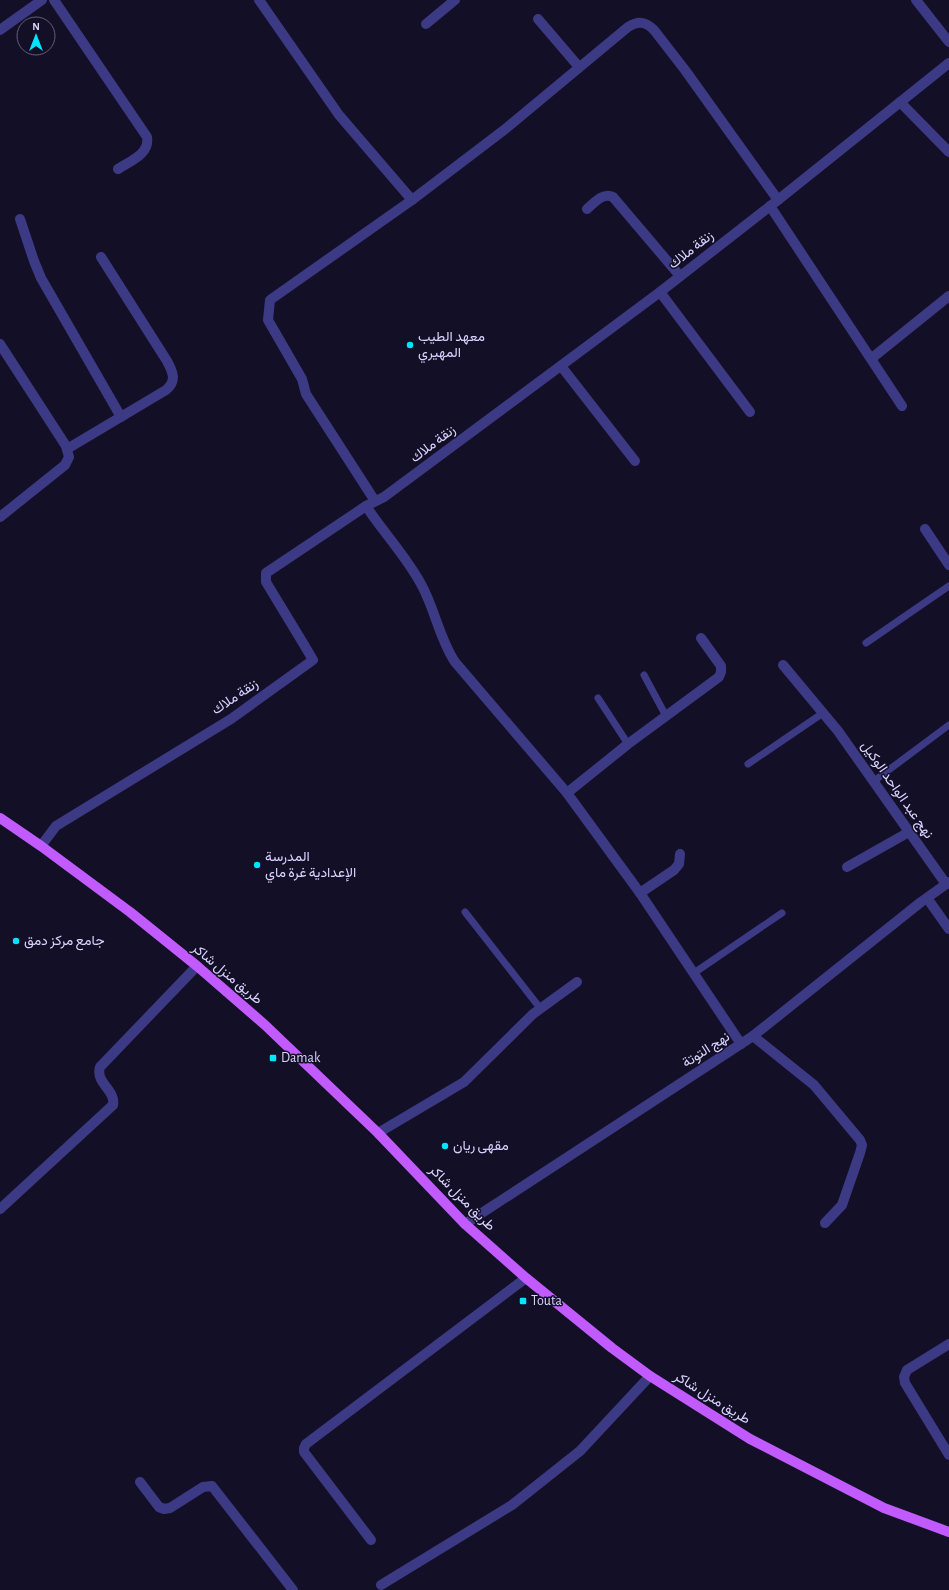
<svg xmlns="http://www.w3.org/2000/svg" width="949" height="1590" viewBox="0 0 949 1590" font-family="'Alegreya Sans',Vazirmatn,sans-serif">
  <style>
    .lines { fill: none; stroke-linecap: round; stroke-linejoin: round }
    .lane { stroke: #3d3a85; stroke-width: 7 }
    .street { stroke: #3d3a85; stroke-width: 10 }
    .primary { stroke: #c25bff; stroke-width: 10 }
    .poi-dot { fill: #00e5ff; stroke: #130f26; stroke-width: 1.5 }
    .labels { text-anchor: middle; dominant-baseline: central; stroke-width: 3; stroke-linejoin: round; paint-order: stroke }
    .street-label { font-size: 14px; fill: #d9d4ff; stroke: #130f26 }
    .poi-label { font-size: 14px; fill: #d9d4ff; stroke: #130f26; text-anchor: start }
  </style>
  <rect width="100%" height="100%" fill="#130f26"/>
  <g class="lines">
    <g class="lane">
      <polyline points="866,643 949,586"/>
      <polyline points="644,675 666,716"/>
      <polyline points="598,698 628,744"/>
      <polyline points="748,764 823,713"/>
      <polyline points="874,781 949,725"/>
      <polyline points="465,912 540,1008"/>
      <polyline points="694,973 782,913"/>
    </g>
    <g class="street">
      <path d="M54,0l93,137c3,17 -17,24 -29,32"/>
      <polyline points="259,0 339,115 412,200"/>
      <polyline points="916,0 949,42"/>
      <polyline points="538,19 579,67"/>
      <polyline points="426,24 455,0"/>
      <polyline points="0,30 42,0"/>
      <polyline points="900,102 949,152"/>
      <polyline points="770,206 902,406"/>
      <path d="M587,209c7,-6 16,-17 26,-12l67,79"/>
      <polyline points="20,219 34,261 41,278 121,417"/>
      <polyline points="660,292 750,412"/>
      <polyline points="0,344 66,446 69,457 65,465 0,517"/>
      <polyline points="872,358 949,296"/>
      <polyline points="561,366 635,461"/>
      <path d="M67,449l99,-59c11,-9 7,-18 1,-29l-66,-104"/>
      <path d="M375,501l-69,-107 -4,-15 -34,-59 2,-20 142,-100 92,-70 124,-103c10,-6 17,-6 26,3l31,40 93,130"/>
      <path d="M366,506c17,26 40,50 55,78 14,25 18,54 34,78l112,131 73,100 101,151"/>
      <polyline points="925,529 949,565"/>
      <polyline points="783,665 838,731 946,884"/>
      <polyline points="567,793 628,744 719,677 721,672 721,666 701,638"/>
      <polyline points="41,846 56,826 231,719 313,660 303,643 266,582 266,573 366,506 384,497 660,292 778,200 949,63"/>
      <polyline points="847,867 909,832"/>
      <polyline points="640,893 674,870 679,864 680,854"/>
      <polyline points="927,898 949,929"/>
      <polyline points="753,1036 814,1085 860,1140 862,1145 860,1153 842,1205 825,1223"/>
      <polyline points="378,1133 464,1082 533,1014 577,982"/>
      <path d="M0,1209l113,-104c3,-15 -18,-22 -13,-38l97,-101"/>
      <polyline points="465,1224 753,1036 921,902 949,882"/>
      <polyline points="949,1344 907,1370 904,1377 905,1383 949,1455"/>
      <polyline points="140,1482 159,1507 164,1509 170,1508 203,1487 212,1486 293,1590"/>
      <polyline points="371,1540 304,1452 304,1448 306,1444 526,1278"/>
      <polyline points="381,1585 512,1505 580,1451 650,1376"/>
    </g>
    <polyline class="primary" points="0,818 41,846 130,912 197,966 265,1025 378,1133 465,1224 526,1278 612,1348 650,1376 750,1439 884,1508 949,1532"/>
  </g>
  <g class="poi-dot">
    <circle cx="410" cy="345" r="4"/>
    <circle cx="257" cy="865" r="4"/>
    <circle cx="16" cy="941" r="4"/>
    <rect x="269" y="1054" width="8" height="8" rx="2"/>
    <circle cx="445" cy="1146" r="4"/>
    <rect x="519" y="1297" width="8" height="8" rx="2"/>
  </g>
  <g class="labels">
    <g class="street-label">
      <text transform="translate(691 250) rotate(-38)">زنقة ملاك</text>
      <text transform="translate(433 444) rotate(-37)">زنقة ملاك</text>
      <text transform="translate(235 697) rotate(-34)">زنقة ملاك</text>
      <text transform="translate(897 790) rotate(55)">نهج عبد الواحد الوكيل</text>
      <text transform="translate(227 974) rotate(40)">طريق منزل شاكر</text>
      <text transform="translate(706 1050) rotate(-33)">نهج التوتة</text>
      <text transform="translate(462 1198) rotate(45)">طريق منزل شاكر</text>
      <text transform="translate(712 1398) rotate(32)">طريق منزل شاكر</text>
    </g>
    <g class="poi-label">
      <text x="418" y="337">معهد الطيب<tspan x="418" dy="16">المهيري</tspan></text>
      <text x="265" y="857">المدرسة<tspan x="265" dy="16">الإعدادية غرة ماي</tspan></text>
      <text x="24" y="941">جامع مركز دمق</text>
      <text x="281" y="1058">Damak</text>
      <text x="453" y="1146">مقهى ريان</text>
      <text x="531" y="1301">Touta</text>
    </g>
  </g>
  <g transform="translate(36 36)"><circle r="19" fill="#130f26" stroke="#625e7d"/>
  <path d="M0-3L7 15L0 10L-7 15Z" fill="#00e5ff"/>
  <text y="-6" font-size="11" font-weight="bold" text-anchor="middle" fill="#d9d4ff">N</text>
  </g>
</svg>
